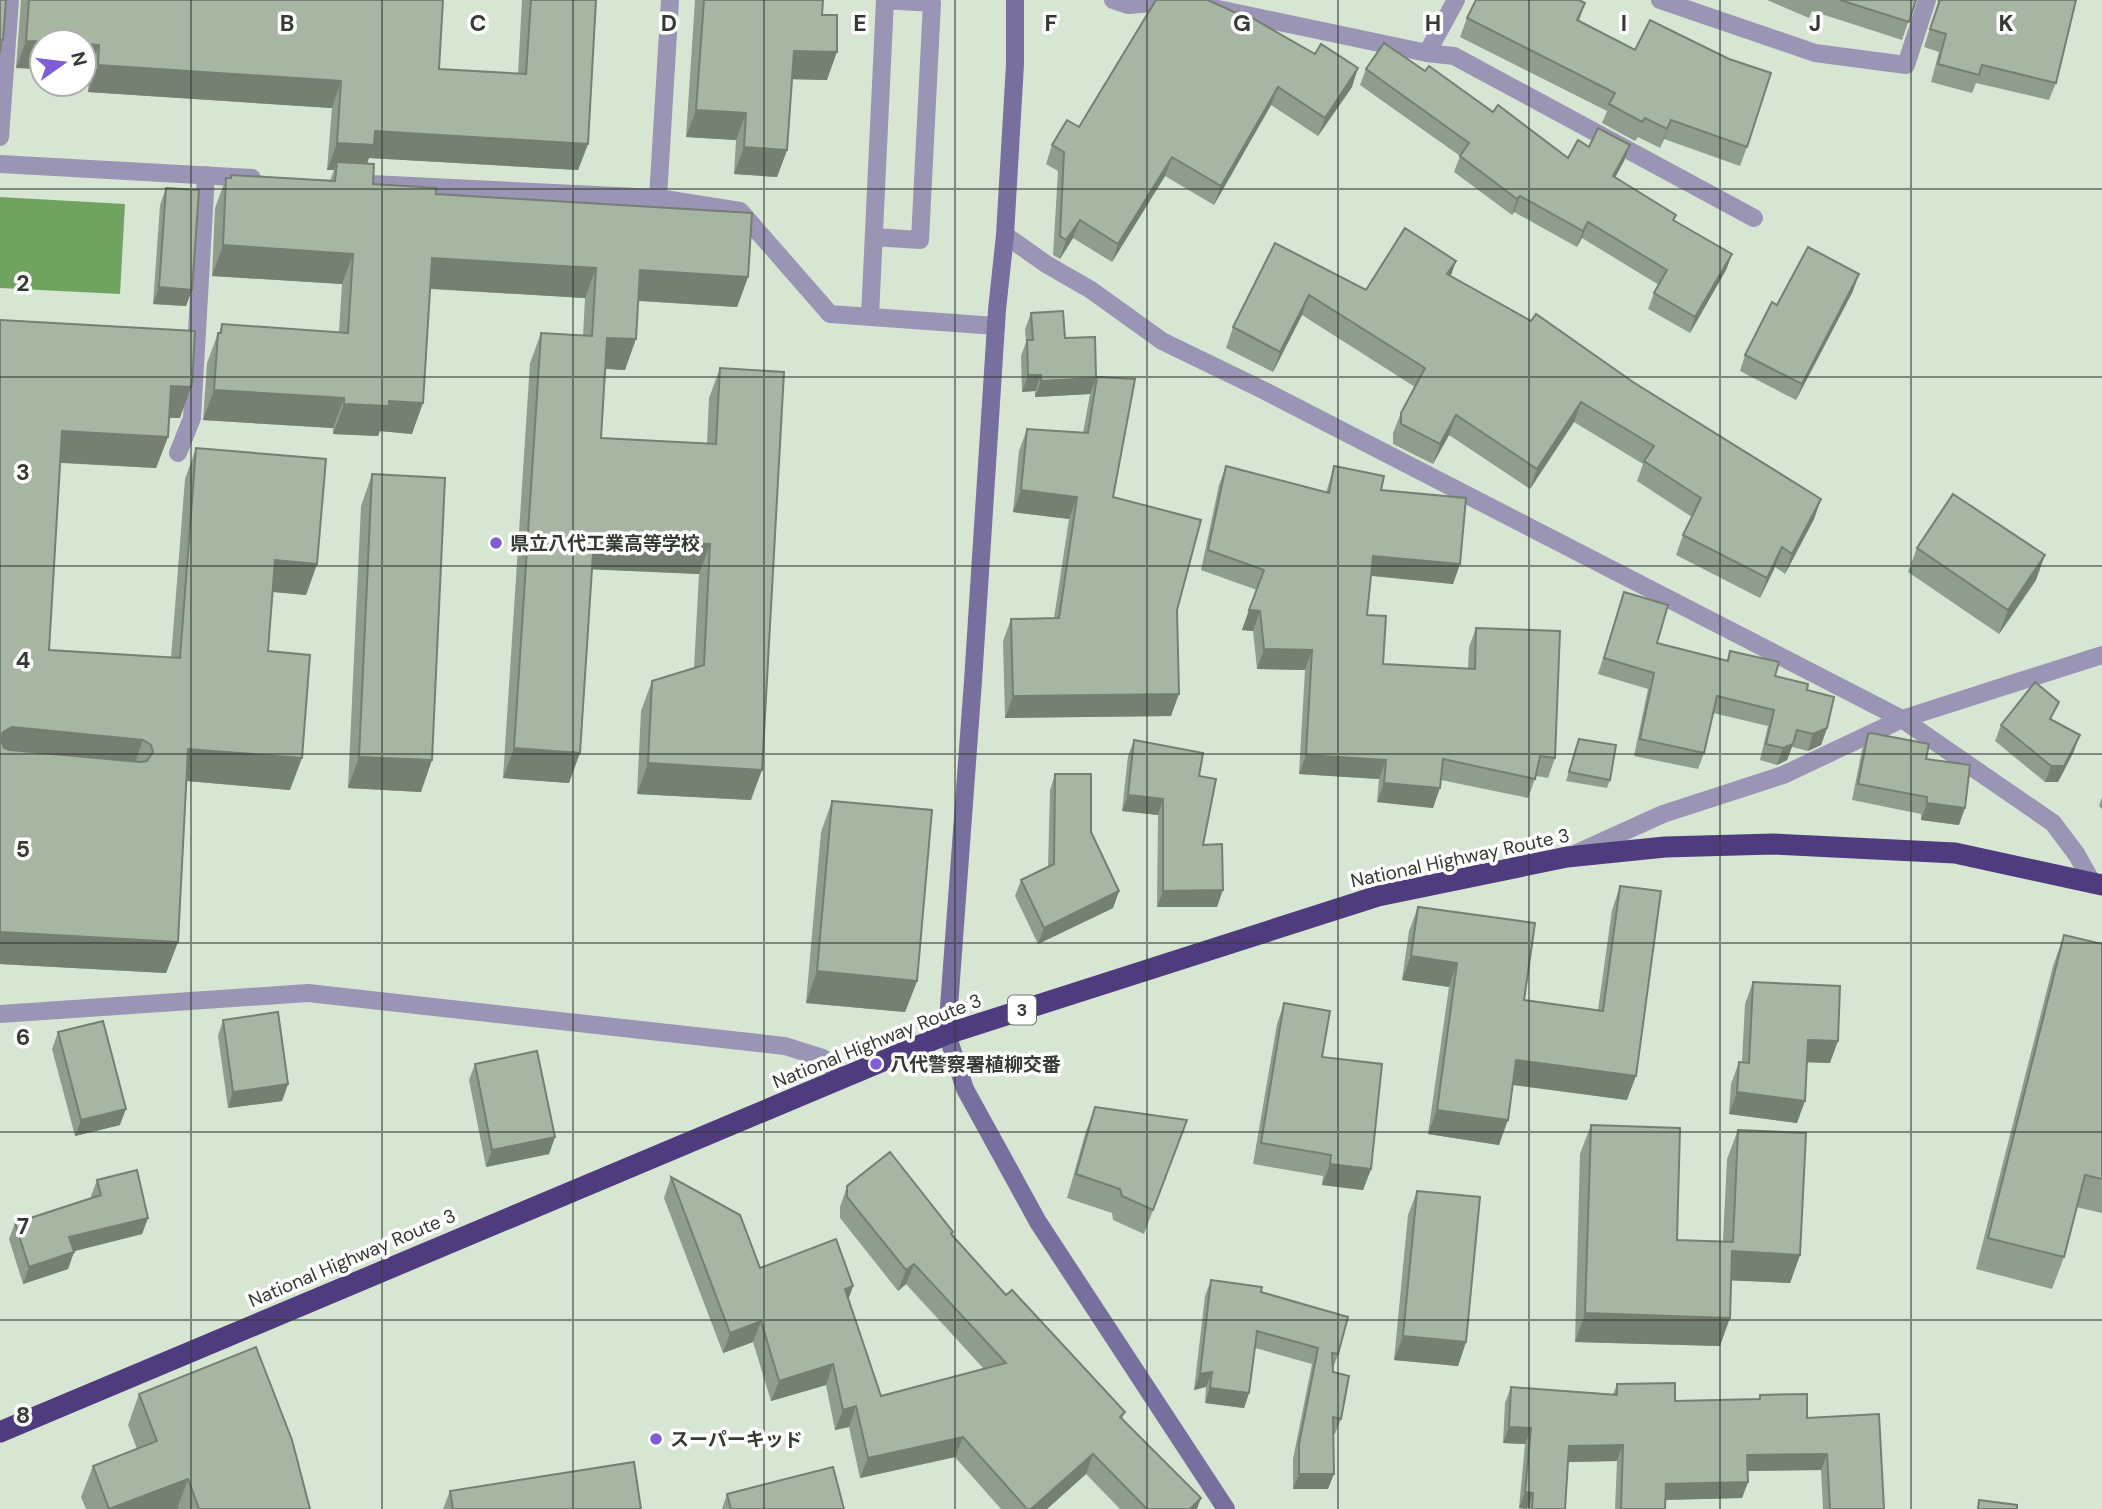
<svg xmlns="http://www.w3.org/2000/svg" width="2102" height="1509" viewBox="0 0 2102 1509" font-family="'DM Sans','Noto Sans JP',sans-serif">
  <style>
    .water { fill: #71a360 }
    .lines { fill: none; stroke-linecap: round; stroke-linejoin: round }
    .lane { stroke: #9a94b5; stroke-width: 18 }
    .street { stroke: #9a94b5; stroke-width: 18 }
    .secondary { stroke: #796f9f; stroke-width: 18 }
    .highway { stroke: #4e3c7e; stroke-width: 21 }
    .wall { fill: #909c8c }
    .shaded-wall { fill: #757f72 }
    .building { fill: #a7b5a3; stroke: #757f72; stroke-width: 2; fill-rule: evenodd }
    .grid { fill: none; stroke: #353b33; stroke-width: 2; stroke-opacity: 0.55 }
    .poi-dot { fill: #805dd7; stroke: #fff; stroke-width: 2.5 }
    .labels { text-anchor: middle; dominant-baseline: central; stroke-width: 7; stroke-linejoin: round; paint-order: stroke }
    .shield { fill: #fff; stroke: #727670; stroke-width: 2 }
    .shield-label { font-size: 18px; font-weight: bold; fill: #353b33 }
    .poi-label { font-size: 19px; font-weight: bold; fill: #353b33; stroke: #fff; text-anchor: start }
    .street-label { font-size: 19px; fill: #353b33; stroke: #fff }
    .grid-label { font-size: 23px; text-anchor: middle; font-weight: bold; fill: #353b33; stroke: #fff; stroke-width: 7; stroke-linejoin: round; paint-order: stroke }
  </style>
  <rect width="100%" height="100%" fill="#d7e6d3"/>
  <polygon class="water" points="0,197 125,204 120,294 0,288"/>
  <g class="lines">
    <g class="lane">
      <polyline points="670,0 658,198 740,211 830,314 996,326"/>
      <polyline points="0,137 10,0"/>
      <polyline points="0,164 252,178"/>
      <polyline points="350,183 658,198"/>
      <polyline points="870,316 885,0 932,3 920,240 874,237"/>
      <polyline points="178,453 192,418 206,175"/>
    </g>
    <g class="street">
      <polyline points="1113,0 1128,5 1178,1"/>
      <polyline points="1660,0 1815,53 1906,65 1927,0"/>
      <polyline points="1213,8 1427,53 1456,0"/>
      <polyline points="1427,53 1454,56 1754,218"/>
      <polyline points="1005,235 1046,264 1091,290 1162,341 1265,391 1902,719 2053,823 2077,855 2093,884"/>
      <polyline points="1577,853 1663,814 1783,775 1902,719 2102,655"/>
      <polyline points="0,1014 308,993 785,1046 823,1058 843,1078"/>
    </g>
    <polyline class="secondary" points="1015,0 1015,64 1005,235 997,310 973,681 947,1034 965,1089 1038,1222 1226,1509"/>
    <polyline class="highway" points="0,1432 947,1034 1378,896 1567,857 1665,847 1773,844 1955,853 2102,885"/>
  </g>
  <g class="wall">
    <polygon points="21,0 443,0 439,69 518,74 522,0 596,0 588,144 578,170 369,158 367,164 373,184 436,194 748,277 737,307 638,301 625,370 605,369 601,438 707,444 709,398 720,368 751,800 637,794 641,711 652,681 694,668 699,574 592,569 569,783 503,778 530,363 541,333 583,336 585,298 430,289 412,434 380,431 378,436 333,434 333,428 203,420 207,363 218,333 219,333 222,324 339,332 342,284 212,276 215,208 226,178 230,178 231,175 330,181 334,170 327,170 332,108 88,92 89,71 16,68"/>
    <polygon points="695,0 823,0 822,15 827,80 792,79 787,150 777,177 734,174 736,140 686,137"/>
    <polygon points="1156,0 1352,87 1318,136 1271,105 1214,205 1165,176 1112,262 1073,238 1060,259 1053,255 1058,171 1046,164 1052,145 1079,127"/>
    <polygon points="1767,0 1916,0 1902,40 1812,11 1809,18"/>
    <polygon points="1937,0 2076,0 2056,83 2049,100 1976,83 1972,93 1931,82 1939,52 1924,47 1938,3"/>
    <polygon points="1585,3 1579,21 1747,147 1740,166 1664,139 1660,148 1638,137 1635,141 1602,123 1607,111 1460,37 1467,18"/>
    <polygon points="1366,69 1425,71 1568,158 1589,147 1630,145 1624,161 1615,178 1676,215 1674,220 1732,254 1726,270 1690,333 1648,309 1654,293 1659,285 1582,238 1577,247 1514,212 1512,215 1454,172 1460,156 1360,85"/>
    <polygon points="166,188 192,290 186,306 153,304 160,205"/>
    <polygon points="1275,243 1366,290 1450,276 1633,382 1821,499 1814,519 1785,574 1775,567 1760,598 1676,555 1683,535 1692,517 1637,481 1643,464 1574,422 1530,489 1449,435 1433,464 1393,444 1393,433 1401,413 1415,387 1302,315 1273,372 1226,348 1233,327"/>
    <polygon points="1853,291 1796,400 1740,371 1745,355 1777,305"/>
    <polygon points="1031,313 1065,338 1096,377 1113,497 1177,610 1171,716 1005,718 1003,641 1011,619 1054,618 1069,519 1013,512 1019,451 1027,429 1083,433 1090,394 1035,397 1035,391 1022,392 1021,356 1026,342 1025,329"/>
    <polygon points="0,320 180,418 169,418 168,437 156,468 60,463 49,650 171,658 185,479 196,448 317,564 306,595 273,592 268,651 290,790 186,781 178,942 166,973 0,964"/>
    <polygon points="1226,466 1326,493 1334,466 1381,490 1460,564 1453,584 1371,576 1367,615 1383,664 1468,669 1469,647 1476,628 1555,758 1548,778 1536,776 1528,798 1441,780 1433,808 1377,802 1379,779 1299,774 1305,670 1257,669 1253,631 1242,630 1257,590 1201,570 1219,485"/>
    <polygon points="372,474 421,792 348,788 361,506"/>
    <polygon points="1917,548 2036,580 1999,634 1908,572"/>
    <polygon points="1624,592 1657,643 1727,660 1730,651 1775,676 1807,690 1827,728 1821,745 1808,751 1792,747 1787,760 1777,765 1760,760 1768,726 1713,713 1704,753 1698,769 1634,756 1648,689 1598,674"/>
    <polygon points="2052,720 2074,751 2058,782 2045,782 1995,741 2001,725"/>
    <polygon points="1868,734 1926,759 1959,825 1921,820 1921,814 1852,800 1862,750"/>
    <polygon points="1134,740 1199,776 1203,845 1217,907 1157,907 1158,815 1122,811 1128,756"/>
    <polygon points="1576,747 1610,780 1607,788 1566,781"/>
    <polygon points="1055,774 1091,832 1119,891 1113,908 1038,944 1015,896 1021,880 1048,867 1050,790"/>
    <polygon points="2102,797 2102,809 2099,806"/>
    <polygon points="832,801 917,981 905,1012 806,1003 821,832"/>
    <polygon points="1620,886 1627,1100 1512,1085 1499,1145 1428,1134 1449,987 1402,980 1409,931 1418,907 1524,1000 1598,1010 1612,910"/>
    <polygon points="2064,935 2102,944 2102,1213 2076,1207 2064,1257 2052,1289 1976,1269 2053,966"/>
    <polygon points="1753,982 1830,1063 1807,1062 1797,1123 1729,1114 1731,1084 1739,1062 1742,1062 1745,1004"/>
    <polygon points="1284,1003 1322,1057 1371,1169 1363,1190 1322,1185 1323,1176 1253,1164 1277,1024"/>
    <polygon points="223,1020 288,1084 282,1101 228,1108 218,1036"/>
    <polygon points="58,1032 120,1125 75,1136 52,1049"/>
    <polygon points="475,1064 555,1137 549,1154 486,1167 469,1080"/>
    <polygon points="1095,1107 1187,1120 1144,1234 1113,1220 1112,1213 1067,1198 1086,1131"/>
    <polygon points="1591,1125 1677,1240 1723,1241 1727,1159 1738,1130 1800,1255 1790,1283 1731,1280 1720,1346 1575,1342 1580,1154"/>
    <polygon points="671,1177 760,1268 853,1286 848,1300 881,1396 984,1369 906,1284 898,1291 840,1218 840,1207 847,1186 952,1235 1006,1295 1125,1412 1122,1419 1197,1509 1120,1509 1086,1474 1047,1509 1001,1509 955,1457 860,1478 849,1427 835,1430 826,1385 771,1401 753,1342 723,1353 664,1198"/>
    <polygon points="97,1180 148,1218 142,1234 74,1251 68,1269 23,1284 9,1239 15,1223 91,1198 91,1196"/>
    <polygon points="1417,1191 1466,1342 1458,1366 1394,1360 1408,1215"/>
    <polygon points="1211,1280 1261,1292 1338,1354 1333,1369 1341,1419 1335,1434 1333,1434 1328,1489 1293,1489 1293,1459 1312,1364 1255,1348 1249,1393 1244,1408 1205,1403 1206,1387 1194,1390 1205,1296"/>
    <polygon points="1617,1384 1675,1401 1758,1399 1760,1395 1807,1418 1884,1509 1823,1509 1821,1470 1748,1471 1748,1482 1742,1498 1665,1500 1665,1509 1615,1509 1617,1461 1568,1462 1565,1509 1519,1508 1525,1444 1503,1443 1505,1403 1511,1387 1613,1394"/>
    <polygon points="139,1394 310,1509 86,1509 81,1497 93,1466 137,1449 128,1425"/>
    <polygon points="450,1491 641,1509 443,1509"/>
    <polygon points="727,1494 844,1509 722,1509"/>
  </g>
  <g class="shaded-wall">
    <polygon points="26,41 42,42 42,69 16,68"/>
    <polygon points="84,44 99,45 89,71 84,71"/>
    <polygon points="794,51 837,52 827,80 784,79"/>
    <polygon points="98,65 341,81 332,108 88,92"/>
    <polygon points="1358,68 1352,87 1318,136 1325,118"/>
    <polygon points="1278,87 1271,105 1214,205 1221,186"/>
    <polygon points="696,110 746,113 736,140 686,137"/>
    <polygon points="1671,120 1664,139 1660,148 1667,129"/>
    <polygon points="375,131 588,144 578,170 369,158 364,171 337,162 334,170 327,170 337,143"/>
    <polygon points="1630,145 1624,161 1607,192 1613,176"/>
    <polygon points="744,147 787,150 777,177 734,174"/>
    <polygon points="1172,157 1165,176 1112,262 1118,244"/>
    <polygon points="1520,196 1514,212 1512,215 1517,199"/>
    <polygon points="1080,220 1073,238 1060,259 1066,240"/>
    <polygon points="1588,222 1582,238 1577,247 1583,231"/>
    <polygon points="223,245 353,254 342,284 212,276"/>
    <polygon points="1732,254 1726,270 1690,333 1695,317"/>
    <polygon points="432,258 596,268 585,298 421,288"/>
    <polygon points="1456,261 1449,281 1447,274"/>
    <polygon points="640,270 748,277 737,307 629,300"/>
    <polygon points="1859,274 1853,291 1796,400 1802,384"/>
    <polygon points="159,287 192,290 186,306 153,304"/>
    <polygon points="1309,295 1302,315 1273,372 1280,352"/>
    <polygon points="607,338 636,339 625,370 596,368"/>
    <polygon points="1028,375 1041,375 1035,391 1022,392"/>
    <polygon points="1096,378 1090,394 1035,397 1041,381"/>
    <polygon points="192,384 180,418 159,417 171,386"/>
    <polygon points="214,390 344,398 333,428 203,420"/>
    <polygon points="389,401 423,403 412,434 380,431 378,436 333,434 344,404"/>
    <polygon points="1581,402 1574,422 1530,489 1537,469"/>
    <polygon points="1456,415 1449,435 1433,464 1440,444"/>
    <polygon points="62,431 168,437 156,468 51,462"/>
    <polygon points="1021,490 1077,497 1069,519 1013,512"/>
    <polygon points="1821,499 1814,519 1785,574 1792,554"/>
    <polygon points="594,538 710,544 699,574 583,569"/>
    <polygon points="1782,547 1775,567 1760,598 1767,578"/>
    <polygon points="2045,555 2036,580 1999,634 2008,610"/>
    <polygon points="1373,556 1460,564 1453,584 1366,575"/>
    <polygon points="275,560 317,564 306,595 264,591"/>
    <polygon points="1249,610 1260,611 1253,631 1242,630"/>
    <polygon points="1264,649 1312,650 1305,670 1257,669"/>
    <polygon points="1179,694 1171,716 1005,718 1013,696"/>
    <polygon points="12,727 143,740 132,771 1,759 0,739 3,732"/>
    <polygon points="1827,728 1821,745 1808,751 1813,734"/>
    <polygon points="2080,735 2074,751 2058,782 2045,782 2051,766"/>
    <polygon points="1793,744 1787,760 1777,765 1783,748"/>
    <polygon points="514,748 580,753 569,783 503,778"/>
    <polygon points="188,749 302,758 290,790 176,780"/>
    <polygon points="1306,755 1386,760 1379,779 1299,774"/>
    <polygon points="359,757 432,760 421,792 348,788"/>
    <polygon points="648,763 762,770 751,800 637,794"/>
    <polygon points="1384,783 1440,788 1433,808 1377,802"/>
    <polygon points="1128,795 1163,799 1158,815 1122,811"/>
    <polygon points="1927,803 1965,808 1959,825 1921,820"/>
    <polygon points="1223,890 1217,907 1157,907 1163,891"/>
    <polygon points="1119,891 1113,908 1038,944 1044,928"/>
    <polygon points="0,932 178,942 166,973 0,964"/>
    <polygon points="1411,956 1457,963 1449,987 1402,980"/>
    <polygon points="817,971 917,981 905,1012 806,1003"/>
    <polygon points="1808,1040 1838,1041 1830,1063 1800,1062"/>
    <polygon points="1516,1060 1636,1076 1627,1100 1507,1084"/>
    <polygon points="288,1084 282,1101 228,1108 233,1092"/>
    <polygon points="1737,1092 1805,1101 1797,1123 1729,1114"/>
    <polygon points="126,1109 120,1125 75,1136 81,1120"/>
    <polygon points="1437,1110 1508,1120 1499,1145 1428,1134"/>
    <polygon points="555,1137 549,1154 486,1167 492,1150"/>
    <polygon points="1330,1164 1371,1169 1363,1190 1322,1185"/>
    <polygon points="148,1218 142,1234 63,1254 69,1237"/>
    <polygon points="1732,1251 1800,1255 1790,1283 1722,1280"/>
    <polygon points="74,1252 68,1269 23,1284 29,1267"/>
    <polygon points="914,1264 906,1284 898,1291 906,1270"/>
    <polygon points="853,1286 846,1306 845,1289"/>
    <polygon points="1585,1313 1730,1318 1720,1346 1575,1342"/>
    <polygon points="761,1321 753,1342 723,1353 730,1333"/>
    <polygon points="1403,1336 1466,1342 1458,1366 1394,1360"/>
    <polygon points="833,1364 826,1385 771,1401 779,1381"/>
    <polygon points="1212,1372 1206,1387 1194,1390 1200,1374"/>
    <polygon points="1210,1388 1249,1393 1244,1408 1205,1403"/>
    <polygon points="856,1406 849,1427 835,1430 843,1410"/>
    <polygon points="1509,1427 1531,1428 1525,1444 1503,1443"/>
    <polygon points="963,1437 955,1457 860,1478 868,1458"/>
    <polygon points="1623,1445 1617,1461 1564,1462 1569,1446"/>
    <polygon points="1093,1454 1086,1474 1047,1509 1031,1509"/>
    <polygon points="1827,1454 1821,1470 1742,1471 1747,1455"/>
    <polygon points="1299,1474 1334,1474 1328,1489 1293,1489"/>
    <polygon points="188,1479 177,1509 111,1509"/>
    <polygon points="1748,1482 1742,1498 1660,1500 1666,1484"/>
    <polygon points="1525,1492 1533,1493 1527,1509 1519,1508"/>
    <polygon points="1201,1498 1197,1509 1190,1509"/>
  </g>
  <g class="building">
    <polygon points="0,0 6,0 3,40 1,40 0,53"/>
    <polygon points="29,0 443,0 439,69 526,74 531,0 596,0 588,144 375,131 374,145 337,143 341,81 98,65 99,45 84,44 84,42 26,41"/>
    <polygon points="704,0 823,0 822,15 837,15 837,52 794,51 787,150 744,147 746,113 696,110"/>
    <polygon points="1156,0 1208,0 1251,20 1252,18 1315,54 1321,44 1358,68 1325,118 1278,87 1221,186 1172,157 1118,244 1080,220 1066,240 1060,236 1064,152 1052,145 1067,120 1079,127"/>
    <polygon points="1476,0 1579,0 1585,3 1577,20 1635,50 1650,20 1729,59 1771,73 1747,147 1671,120 1667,129 1645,118 1642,122 1609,104 1615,93 1467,18"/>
    <polygon points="1840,0 1916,0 1909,22"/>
    <polygon points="1940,0 2076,0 2056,83 1982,65 1979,75 1938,64 1946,34 1930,29"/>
    <polygon points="1384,43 1425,71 1429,66 1493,112 1498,105 1568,158 1578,140 1589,147 1598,128 1630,145 1613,176 1676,215 1673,220 1732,254 1695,317 1654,293 1667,270 1588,222 1583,231 1520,196 1517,199 1460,156 1469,143 1366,69"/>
    <polygon points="337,162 374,164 373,184 436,188 436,194 752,213 748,277 640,270 636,339 607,338 601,438 716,444 720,368 784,372 762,770 648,763 652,681 704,665 710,544 594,538 580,753 514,748 541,333 592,336 596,268 432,258 423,403 389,401 389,406 344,404 344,398 214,390 218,333 221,333 222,324 348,333 353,254 223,245 226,178 231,178 231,175 335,181"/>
    <polygon points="166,188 199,190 192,290 159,287"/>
    <polygon points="1405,228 1456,261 1447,274 1531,321 1536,314 1633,382 1821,499 1792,554 1782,547 1767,578 1683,535 1701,498 1644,461 1654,446 1581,402 1537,469 1456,415 1440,444 1401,424 1401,413 1425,368 1309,295 1280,352 1233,327 1275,243 1366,290"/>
    <polygon points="1808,247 1859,274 1802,384 1745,355 1772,302 1777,305"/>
    <polygon points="1063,311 1065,338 1095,337 1096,378 1041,381 1041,375 1028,375 1027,340 1033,340 1031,313"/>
    <path d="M0,320l195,11 -3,53 -1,3 -20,-1 -3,51 -106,-6 -13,219 131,8 16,-210 130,11 -9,105 -42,-4 -7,91 42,4 -8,103 -114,-9 -10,193 -178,-10zM12,727l131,13 8,5 2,7 -6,9 -7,1 -130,-12 -6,-2 -4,-10 3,-6z"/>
    <polygon points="1097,377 1135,379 1113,497 1201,520 1177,610 1179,694 1013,696 1011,619 1059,618 1077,497 1021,490 1027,429 1088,433"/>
    <polygon points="1226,466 1329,493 1334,466 1384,476 1381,490 1466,498 1460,564 1373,556 1367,615 1386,616 1383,664 1475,669 1476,628 1560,631 1555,758 1540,756 1535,779 1443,759 1440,788 1384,783 1386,760 1306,755 1312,650 1264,649 1260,611 1249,610 1264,570 1208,550"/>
    <polygon points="372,474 445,478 432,760 359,757"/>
    <polygon points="1953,494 2045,555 2008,610 1917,548"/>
    <polygon points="1624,592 1668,605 1657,643 1728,661 1730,651 1779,662 1775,676 1808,684 1807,690 1834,697 1827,728 1813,734 1797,730 1793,744 1783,748 1766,744 1774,710 1717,696 1704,753 1640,739 1654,673 1604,658"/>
    <polygon points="2035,682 2059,702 2050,719 2080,735 2064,766 2051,766 2001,725"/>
    <polygon points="1871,733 1929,744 1926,759 1970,765 1965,808 1927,803 1927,797 1858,784 1868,734"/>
    <polygon points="1579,739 1616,745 1610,780 1569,772"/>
    <polygon points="1134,740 1203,753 1199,776 1216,779 1203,845 1222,844 1223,890 1163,891 1163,799 1128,795"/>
    <polygon points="1055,774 1091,774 1091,832 1119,891 1044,928 1021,880 1054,864"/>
    <polygon points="832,801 932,810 917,981 817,971"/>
    <polygon points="1620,886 1661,891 1636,1076 1516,1060 1508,1120 1437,1110 1457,963 1411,956 1418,907 1535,923 1524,1000 1603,1011"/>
    <polygon points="2064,935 2102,944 2102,1179 2085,1175 2064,1257 1988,1238"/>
    <polygon points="1753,982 1840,986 1838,1041 1808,1040 1805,1101 1737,1092 1739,1062 1749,1063"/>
    <polygon points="1284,1003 1330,1011 1322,1057 1382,1064 1371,1169 1330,1164 1331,1155 1261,1143"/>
    <polygon points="278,1012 288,1084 233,1092 223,1020"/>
    <polygon points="103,1021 126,1109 81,1120 58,1032"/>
    <polygon points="537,1051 555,1137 492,1150 475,1064"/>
    <polygon points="1095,1107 1187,1120 1153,1210 1122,1196 1120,1189 1076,1174"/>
    <polygon points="1591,1125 1680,1128 1677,1240 1733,1242 1738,1130 1806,1133 1800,1255 1732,1251 1730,1318 1585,1313"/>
    <polygon points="890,1152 953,1232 951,1234 1006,1295 1012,1290 1125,1412 1120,1417 1201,1498 1190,1509 1147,1509 1093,1454 1031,1509 1027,1509 963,1437 868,1458 856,1406 843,1410 833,1364 779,1381 761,1321 730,1333 671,1177 740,1215 760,1268 836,1239 853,1286 845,1289 881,1396 1006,1363 914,1264 906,1270 847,1197 847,1186"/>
    <polygon points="137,1170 148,1218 69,1237 74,1252 29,1267 15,1223 101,1195 97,1180"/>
    <polygon points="1417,1191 1480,1197 1466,1342 1403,1336"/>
    <polygon points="1211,1280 1262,1287 1261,1292 1348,1317 1338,1354 1332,1353 1333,1372 1349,1376 1341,1419 1333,1417 1334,1474 1299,1474 1299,1444 1318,1348 1257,1331 1249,1393 1210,1388 1212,1372 1200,1374"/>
    <polygon points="256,1347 292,1440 310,1509 199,1509 188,1479 109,1509 93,1466 157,1441 139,1394"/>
    <polygon points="1675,1383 1675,1401 1760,1399 1760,1395 1807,1394 1807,1418 1879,1414 1884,1509 1830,1509 1827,1454 1747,1455 1748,1482 1666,1484 1665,1509 1621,1509 1623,1445 1569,1446 1565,1509 1532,1509 1533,1493 1525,1492 1531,1428 1509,1427 1511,1387 1617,1395 1617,1384"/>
    <polygon points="634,1462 641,1509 453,1509 450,1491"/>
    <polygon points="833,1467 844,1509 731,1509 727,1494"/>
    <polygon points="1979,1500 2017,1505 2017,1509 1978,1509"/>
  </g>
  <path class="grid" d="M191,0v1509M382,0v1509M573,0v1509M764,0v1509M955,0v1509M1147,0v1509M1338,0v1509M1529,0v1509M1720,0v1509M1911,0v1509M0,189h2102M0,377h2102M0,566h2102M0,754h2102M0,943h2102M0,1132h2102M0,1320h2102"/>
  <g class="poi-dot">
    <circle cx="496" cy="543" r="7"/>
    <circle cx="876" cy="1064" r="7"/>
    <circle cx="656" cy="1439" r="7"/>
  </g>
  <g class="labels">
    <rect class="shield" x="1008" y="995.5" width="28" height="29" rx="5"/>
    <g class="shield-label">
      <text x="1022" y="1010">3</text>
    </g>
    <g class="poi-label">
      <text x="510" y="543">県立八代工業高等学校</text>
      <text x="890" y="1064">八代警察署植柳交番</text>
      <text x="670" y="1439">スーパーキッド</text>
    </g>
    <g class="street-label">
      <text transform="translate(1460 858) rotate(-12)">National Highway Route 3</text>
      <text transform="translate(877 1041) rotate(-22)">National Highway Route 3</text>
      <text transform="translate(352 1258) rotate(-23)">National Highway Route 3</text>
    </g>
  </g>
  <g class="grid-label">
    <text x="287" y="31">B</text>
    <text x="478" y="31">C</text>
    <text x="669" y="31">D</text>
    <text x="860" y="31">E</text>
    <text x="1051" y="31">F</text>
    <text x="1242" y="31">G</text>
    <text x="1433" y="31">H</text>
    <text x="1624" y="31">I</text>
    <text x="1815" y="31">J</text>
    <text x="2006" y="31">K</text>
    <text x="23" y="291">2</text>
    <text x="23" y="480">3</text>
    <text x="23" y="668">4</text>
    <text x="23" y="857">5</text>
    <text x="23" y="1045">6</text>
    <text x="23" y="1234">7</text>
    <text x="23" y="1423">8</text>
  </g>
  <g transform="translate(63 63) rotate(76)"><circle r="33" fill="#ffffff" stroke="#aeb1ad" stroke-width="2"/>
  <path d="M0-5L12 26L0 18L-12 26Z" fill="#805dd7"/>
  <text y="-10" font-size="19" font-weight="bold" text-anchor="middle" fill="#353b33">N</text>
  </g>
</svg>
